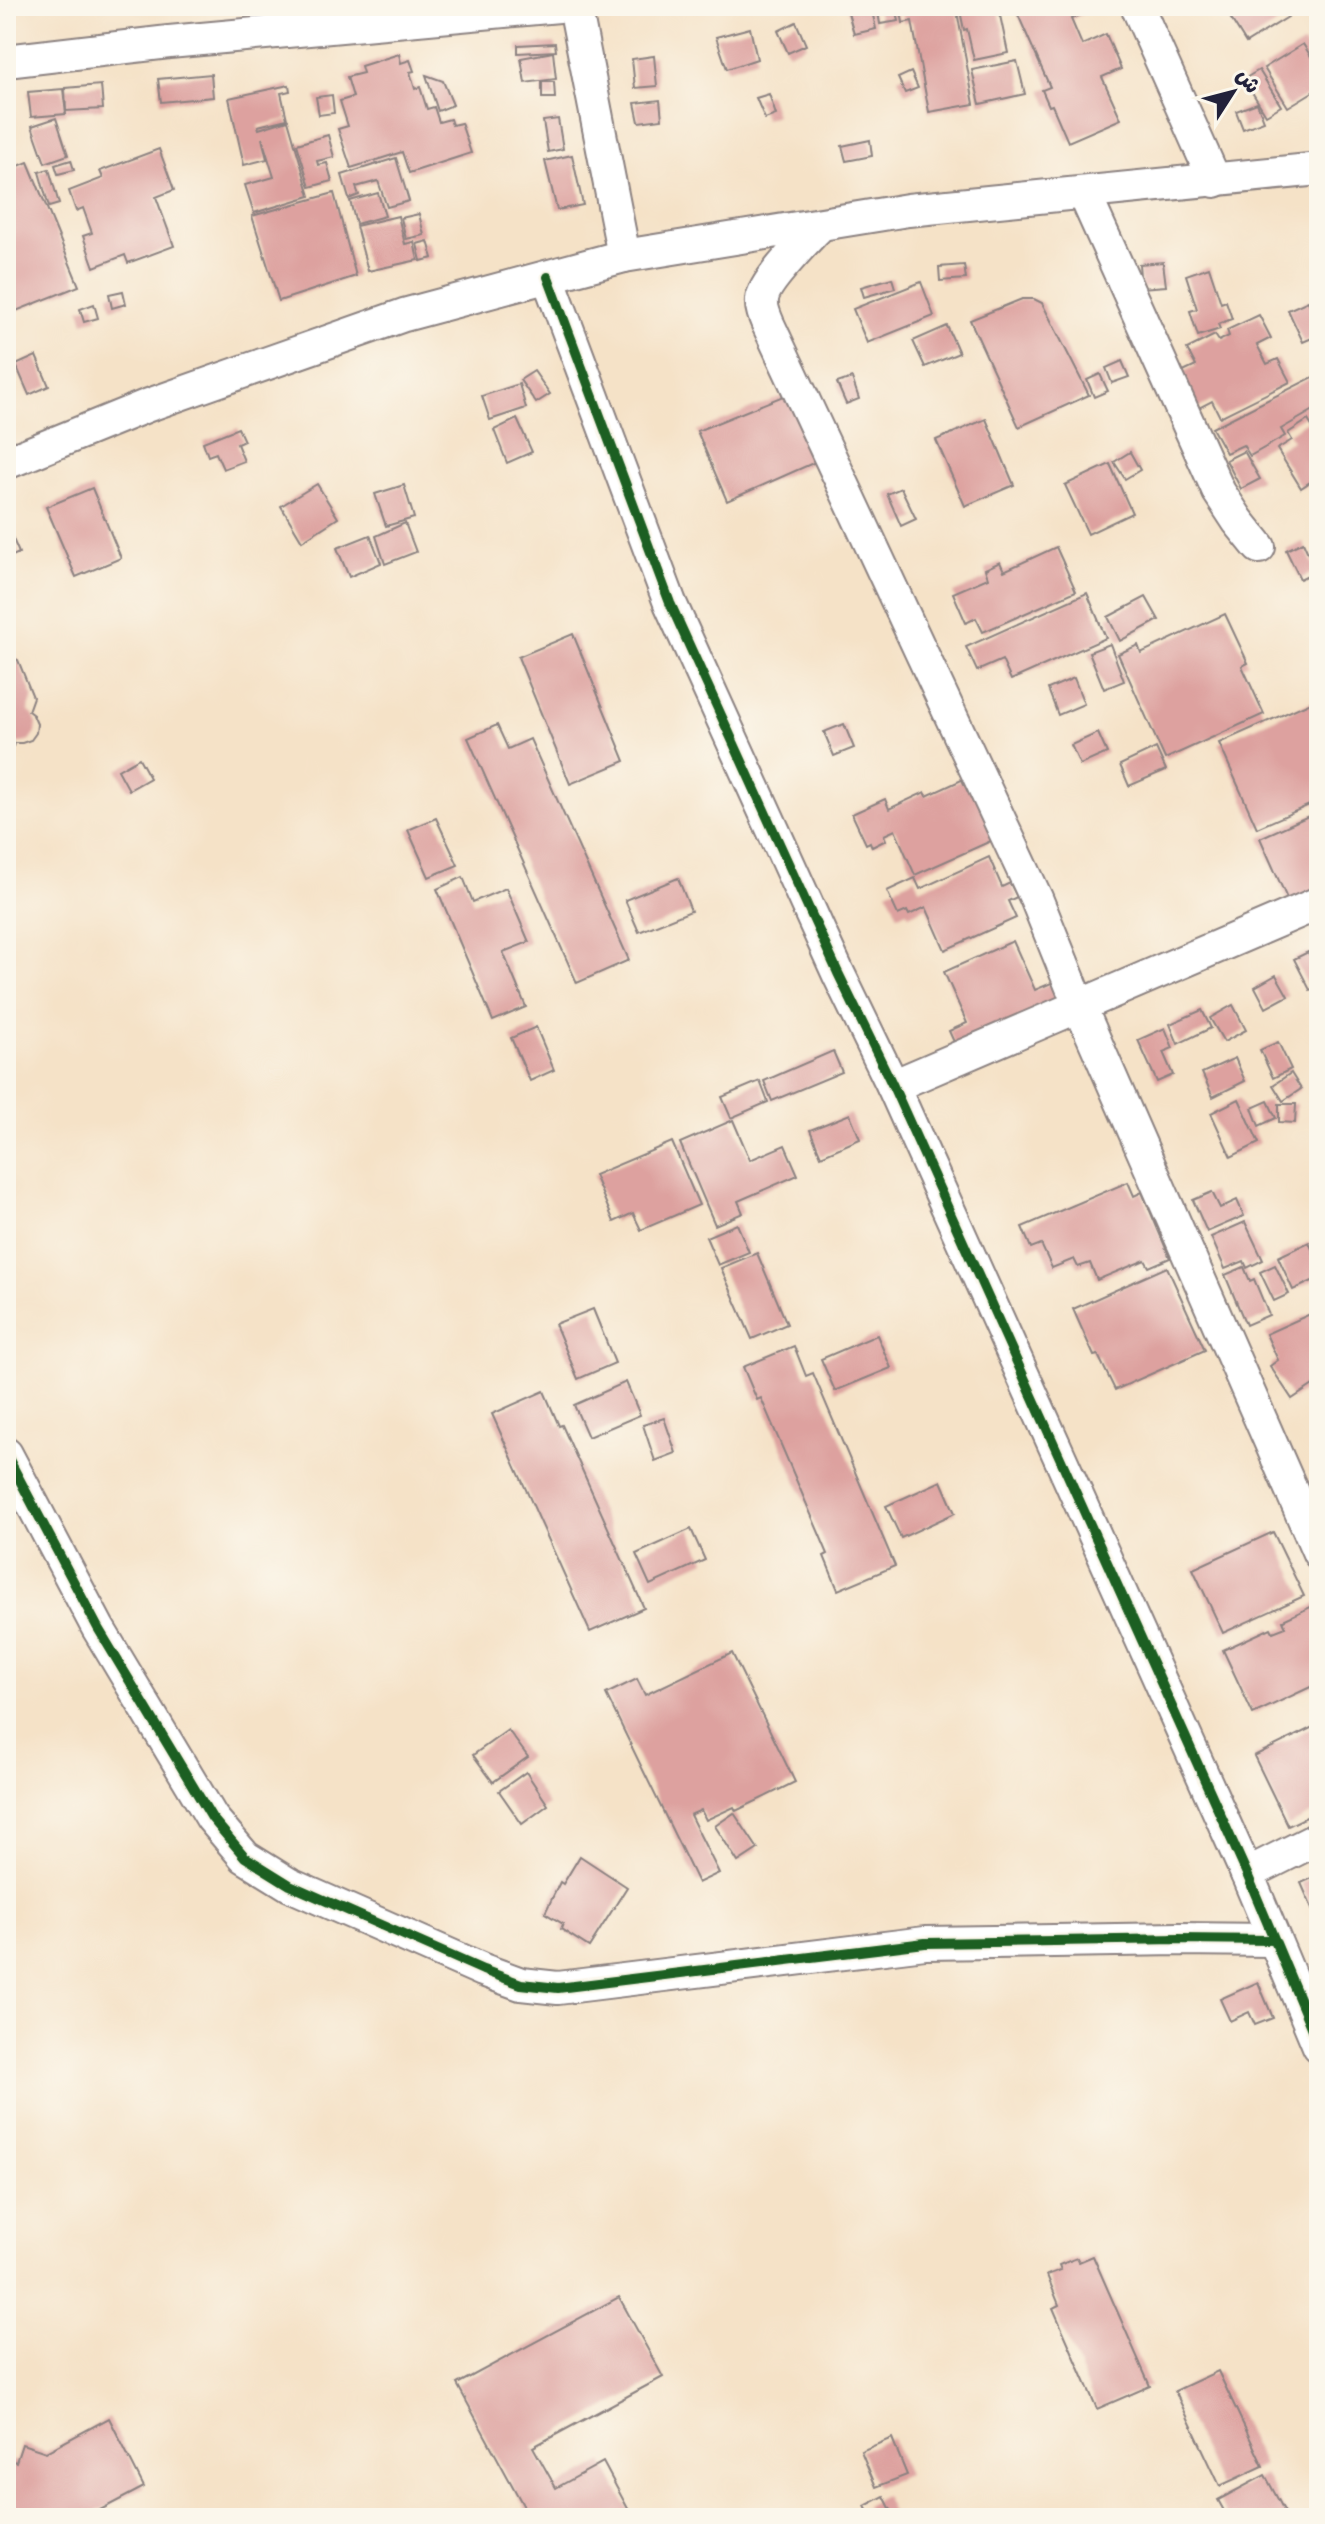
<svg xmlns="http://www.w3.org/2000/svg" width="1325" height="2524" viewBox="0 0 1325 2524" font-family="Sriracha,'Playpen Sans Arabic',sans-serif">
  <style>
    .building { fill: #dda19f }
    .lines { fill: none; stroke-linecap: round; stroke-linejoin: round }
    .minor-casing { stroke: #8c8281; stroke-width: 36 }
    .minor { stroke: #fff; stroke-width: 32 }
    .cycleway-casing { stroke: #fbf7ec; stroke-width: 15 }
    .cycleway { stroke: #1b5e20; stroke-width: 10 }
  </style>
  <rect width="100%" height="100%" fill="#fbf7ec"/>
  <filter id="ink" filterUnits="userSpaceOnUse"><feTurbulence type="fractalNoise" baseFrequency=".0125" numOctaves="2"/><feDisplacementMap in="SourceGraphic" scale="16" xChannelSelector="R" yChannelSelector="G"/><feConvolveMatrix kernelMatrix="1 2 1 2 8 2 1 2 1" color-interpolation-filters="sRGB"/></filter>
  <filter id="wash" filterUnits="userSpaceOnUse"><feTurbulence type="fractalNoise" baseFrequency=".006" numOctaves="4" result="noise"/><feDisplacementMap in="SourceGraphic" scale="32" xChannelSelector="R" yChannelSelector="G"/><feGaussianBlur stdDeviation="1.8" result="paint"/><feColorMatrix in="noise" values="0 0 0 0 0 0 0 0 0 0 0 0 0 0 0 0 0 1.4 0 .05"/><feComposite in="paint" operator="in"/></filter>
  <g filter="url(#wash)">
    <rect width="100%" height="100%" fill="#f5e2c7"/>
    <g id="blocks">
      <g class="building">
        <polygon points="859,6 871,6 876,29 854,34 847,9"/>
        <polygon points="877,6 896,6 899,21 880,24"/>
        <polygon points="900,6 956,6 974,104 929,112 912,21 903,23"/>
        <polygon points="959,6 998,6 1008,53 974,60 967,29 964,30"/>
        <polygon points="1019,6 1102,6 1071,19 1082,45 1106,34 1121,69 1102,77 1121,119 1068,142 1052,105 1049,106 1042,90 1050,87 1015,8"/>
        <polygon points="1223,6 1281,6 1288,17 1246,43"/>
        <polygon points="796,22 806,45 788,53 778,31"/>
        <polygon points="750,28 757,59 727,69 716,37"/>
        <polygon points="555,43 556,51 518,53 518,45"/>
        <polygon points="1303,44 1319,69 1319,88 1288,107 1264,68"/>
        <polygon points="553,52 556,79 525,83 521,58"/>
        <polygon points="399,54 401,63 410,60 414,71 410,72 415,89 420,87 427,109 434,107 439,122 450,119 452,125 461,123 471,153 409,173 402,152 351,168 338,129 348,126 340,101 353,97 347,77 363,73 361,66"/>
        <polygon points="654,56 657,86 635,88 632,59"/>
        <polygon points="1017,61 1025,94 980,104 972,70"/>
        <polygon points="1259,70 1281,106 1266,115 1244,79"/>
        <polygon points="911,72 918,88 905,93 898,78"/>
        <polygon points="211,74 213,97 161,102 158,79"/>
        <polygon points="426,75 443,81 453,105 438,111"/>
        <polygon points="542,82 554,82 555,98 542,98"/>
        <polygon points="101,85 103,109 66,111 65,88"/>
        <polygon points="289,85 290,91 281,93 287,119 258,126 259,129 288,120 310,196 254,213 245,185 274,177 262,138 267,159 244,165 229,98"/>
        <polygon points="63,89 66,114 31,117 28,92"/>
        <polygon points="769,94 776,115 765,119 756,98"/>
        <polygon points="332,95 334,113 319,115 316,97"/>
        <polygon points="660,100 662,119 639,122 635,103"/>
        <polygon points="1257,103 1264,121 1243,129 1236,111"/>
        <polygon points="56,118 68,155 45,163 32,126"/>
        <polygon points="558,119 563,149 548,152 543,121"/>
        <polygon points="328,135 334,157 317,161 318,165 327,163 332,181 310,187 297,144"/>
        <polygon points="870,140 872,156 846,161 842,146"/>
        <polygon points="159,149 174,190 156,197 174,246 128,263 125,255 94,267 83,236 92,233 83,208 76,211 69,191 103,178 100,171"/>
        <polygon points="572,155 583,205 557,210 545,161"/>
        <polygon points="396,158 409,201 387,207 378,181 356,187 359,195 349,199 342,175"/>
        <polygon points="71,160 74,170 58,174 55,165"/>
        <polygon points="28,162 79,286 11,313 6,301 6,171"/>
        <polygon points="49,169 59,204 49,207 39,172"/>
        <polygon points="334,193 356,276 279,301 252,216"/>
        <polygon points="378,193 385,216 356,224 350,201"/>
        <polygon points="419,214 424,235 406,239 401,218"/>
        <polygon points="398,216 405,244 414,242 418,260 368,271 356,226"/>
        <polygon points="428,241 433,258 421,261 417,244"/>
        <polygon points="1163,262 1166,286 1141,288 1139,264"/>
        <polygon points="964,265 966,279 940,281 939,267"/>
        <polygon points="1209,267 1221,303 1226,301 1232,319 1218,324 1220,329 1198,336 1190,311 1197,309 1186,275"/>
        <polygon points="892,278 895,288 864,297 861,287"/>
        <polygon points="921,282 934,316 867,343 853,309"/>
        <polygon points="123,291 126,304 112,308 109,294"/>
        <polygon points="1022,299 1034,299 1042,303 1089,395 1019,427 970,320"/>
        <polygon points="1308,301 1319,326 1319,335 1303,342 1288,310"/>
        <polygon points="94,304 98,318 84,322 80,309"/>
        <polygon points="1259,315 1271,338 1257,345 1267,364 1278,359 1290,382 1220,417 1212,401 1197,409 1179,374 1196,366 1187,349 1215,335 1219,341 1229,336 1227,330"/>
        <polygon points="947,326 959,353 925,367 913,341"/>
        <polygon points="36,356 49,386 29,395 16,365"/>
        <polygon points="1122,361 1129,377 1112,383 1106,368"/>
        <polygon points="534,371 550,394 536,403 520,380"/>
        <polygon points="1100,374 1108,391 1094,397 1087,380"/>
        <polygon points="1317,375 1319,407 1281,429 1285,436 1250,456 1243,445 1226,453 1212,428"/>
        <polygon points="852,378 859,399 846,404 837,383"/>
        <polygon points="519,384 526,408 490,420 482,396"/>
        <polygon points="793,392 820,460 727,501 697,431"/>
        <polygon points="517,419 532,452 507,463 494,430"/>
        <polygon points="986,419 1014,485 965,506 936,440"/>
        <polygon points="1308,420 1319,438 1319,476 1301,488 1277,449 1292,440 1288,433"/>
        <polygon points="238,428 244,441 237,444 244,461 223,469 216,453 208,456 203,442"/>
        <polygon points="1244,451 1260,479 1241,489 1226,460"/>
        <polygon points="1130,452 1140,470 1125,479 1114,462"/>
        <polygon points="1110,464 1132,513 1088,534 1065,485"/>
        <polygon points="317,484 338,518 302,541 281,506"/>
        <polygon points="404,485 414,518 386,526 375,494"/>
        <polygon points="92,488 121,558 76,577 46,507"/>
        <polygon points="901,488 916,519 901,526 887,494"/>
        <polygon points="6,523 19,553 6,559"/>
        <polygon points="405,523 416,552 385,564 376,536"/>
        <polygon points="370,535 381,563 349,577 337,548"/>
        <polygon points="1303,542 1316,571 1300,579 1286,550"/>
        <polygon points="1056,547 1076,591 983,632 976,618 966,623 953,593 988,578 985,569 1000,562 1004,571"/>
        <polygon points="1087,593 1106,638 1011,680 1002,660 977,671 966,647"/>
        <polygon points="1146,597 1159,620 1120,641 1108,617"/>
        <polygon points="1225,614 1248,663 1242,666 1264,714 1165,759 1118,654 1138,645 1141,653"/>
        <polygon points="573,634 625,761 570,784 518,657"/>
        <polygon points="1110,644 1124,681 1104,689 1089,652"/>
        <polygon points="6,655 18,660 33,697 28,711 33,715 37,724 36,733 31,740 22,743 14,743 13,747 6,750"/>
        <polygon points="1074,678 1084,704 1058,715 1048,689"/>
        <polygon points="1311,702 1319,720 1319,808 1316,802 1257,828 1219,743"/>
        <polygon points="844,724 854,748 834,756 824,732"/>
        <polygon points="497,725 508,749 530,739 629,960 577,983 468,738"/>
        <polygon points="1098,733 1107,753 1080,765 1071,745"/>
        <polygon points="1156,748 1166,770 1129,786 1120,765"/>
        <polygon points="139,758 150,778 129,790 118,770"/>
        <polygon points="968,777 1002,836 915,875 895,830 884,835 886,840 872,847 870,842 866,844 852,814 885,799 889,809 925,792 927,796"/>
        <polygon points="1315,813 1319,822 1319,897 1292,910 1260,838"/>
        <polygon points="436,818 458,865 429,877 408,830"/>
        <polygon points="989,857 1002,887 1010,883 1017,897 1008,901 1016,918 945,950 926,907 909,915 907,911 898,915 887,891 915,878 920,889"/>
        <polygon points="463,877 473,902 506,888 529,942 503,952 526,1007 493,1021 437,889"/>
        <polygon points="678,878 691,911 639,932 625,900"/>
        <polygon points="1013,941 1035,990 1056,981 1065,1003 958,1051 949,1031 967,1023 944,972"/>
        <polygon points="1308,952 1315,964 1319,962 1319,985 1310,990 1294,959"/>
        <polygon points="1276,975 1288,996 1266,1008 1255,987"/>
        <polygon points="1233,1005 1246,1030 1224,1042 1210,1018"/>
        <polygon points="1202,1010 1211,1028 1178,1044 1170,1024"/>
        <polygon points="536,1027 554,1070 530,1081 511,1038"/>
        <polygon points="1165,1028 1173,1048 1163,1052 1173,1075 1157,1082 1138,1040"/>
        <polygon points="1278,1042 1291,1069 1273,1078 1260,1050"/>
        <polygon points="833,1051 842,1072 772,1101 764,1081"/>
        <polygon points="1235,1058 1245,1081 1213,1097 1202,1073"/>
        <polygon points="1291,1073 1301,1089 1283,1101 1273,1085"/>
        <polygon points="760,1081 768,1102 731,1118 722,1097"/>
        <polygon points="1239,1099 1259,1143 1231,1157 1211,1113"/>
        <polygon points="1268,1101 1276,1118 1259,1126 1252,1108"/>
        <polygon points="1279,1104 1296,1104 1295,1123 1279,1122"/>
        <polygon points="850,1114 860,1139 821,1156 810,1130"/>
        <polygon points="733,1120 750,1160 785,1145 798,1175 738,1201 743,1213 715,1225 680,1143"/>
        <polygon points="672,1142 699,1205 641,1230 633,1213 614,1222 594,1175"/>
        <polygon points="1128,1182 1134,1196 1142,1192 1170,1258 1149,1267 1145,1260 1097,1280 1090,1263 1078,1267 1074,1259 1052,1268 1041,1244 1031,1248 1022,1227"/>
        <polygon points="1212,1192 1220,1208 1237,1200 1244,1216 1207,1232 1193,1200"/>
        <polygon points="1245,1222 1263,1260 1247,1268 1244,1261 1225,1269 1211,1237"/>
        <polygon points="737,1224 749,1252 718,1265 706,1237"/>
        <polygon points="1309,1242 1319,1265 1319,1278 1293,1290 1278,1257"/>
        <polygon points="757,1253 787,1324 752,1339 721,1268"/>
        <polygon points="1275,1265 1289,1294 1274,1301 1260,1272"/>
        <polygon points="1167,1267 1205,1350 1115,1390 1098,1355 1094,1356 1073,1309"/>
        <polygon points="1244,1267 1250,1281 1254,1279 1269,1315 1246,1325 1225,1275"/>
        <polygon points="593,1309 615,1363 578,1379 555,1324"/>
        <polygon points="1319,1310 1319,1381 1292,1399 1270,1366 1278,1360 1266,1334"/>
        <polygon points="877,1335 891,1368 835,1391 821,1359"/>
        <polygon points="794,1346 806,1376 813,1373 895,1566 838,1590 824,1556 828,1554 761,1398 757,1400 743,1367"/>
        <polygon points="626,1382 640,1415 588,1437 574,1405"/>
        <polygon points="544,1391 559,1426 562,1425 644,1608 590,1632 492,1414"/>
        <polygon points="664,1418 676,1453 655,1461 643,1425"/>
        <polygon points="941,1481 955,1513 901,1538 886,1506"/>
        <polygon points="691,1529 705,1560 650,1585 636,1554"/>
        <polygon points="1273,1532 1304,1596 1223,1633 1193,1569"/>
        <polygon points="1319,1603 1319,1683 1253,1714 1223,1650 1271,1628 1273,1632 1286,1627 1283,1620"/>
        <polygon points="732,1653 795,1782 736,1811 734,1807 706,1820 701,1810 690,1815 719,1873 698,1883 606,1694 637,1679 645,1695"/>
        <polygon points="1319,1724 1319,1811 1288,1826 1254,1756"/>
        <polygon points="508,1730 528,1757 493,1782 473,1755"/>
        <polygon points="526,1772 548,1805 522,1824 499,1791"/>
        <polygon points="734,1813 758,1849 738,1862 715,1826"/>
        <polygon points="580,1856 627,1887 589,1947 561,1929 563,1924 545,1913 560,1882 563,1884"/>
        <polygon points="1319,1875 1319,1924 1301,1883"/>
        <polygon points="1258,1982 1273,2018 1255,2025 1249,2012 1230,2021 1220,1999"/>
        <polygon points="1093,2256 1150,2386 1097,2409 1053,2308 1059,2305 1047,2275 1061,2270 1059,2265 1077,2258 1079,2262"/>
        <polygon points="619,2297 663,2377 533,2447 556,2488 603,2462 633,2518 530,2518 457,2384"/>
        <polygon points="1218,2371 1263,2466 1220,2486 1175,2391"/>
        <polygon points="109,2418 144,2487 85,2518 6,2518 6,2459 16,2462 22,2444 46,2452"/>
        <polygon points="892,2438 907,2475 876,2487 861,2451"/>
        <polygon points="1265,2475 1288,2518 1228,2518 1218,2500"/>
        <polygon points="884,2496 895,2518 871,2518 865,2506"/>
      </g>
    </g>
  </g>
  <g filter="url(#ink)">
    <use href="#blocks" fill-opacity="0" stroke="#8c8281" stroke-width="2"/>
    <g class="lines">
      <g class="minor-casing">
        <g id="minor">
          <polyline points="575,6 624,256"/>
          <polyline points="1137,6 1215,181"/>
          <polyline points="6,61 169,42 559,6"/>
          <polyline points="1084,193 1219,492 1238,521 1259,547"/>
          <path d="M820,225c-13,14 -57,58 -58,75 -1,8 3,17 6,24l268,574 44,109 239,546"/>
          <polyline points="548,277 670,603 838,973 893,1086 1247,1874 1319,2046"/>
          <polyline points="6,463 146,406 404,315 624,256 908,210 1319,169"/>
          <polyline points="893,1086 1319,903"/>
          <polyline points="6,1454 98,1628 212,1818 245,1857 290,1885 483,1970 521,1984 558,1988 925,1943 1179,1939 1273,1940"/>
          <polyline points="1247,1874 1319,1838"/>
        </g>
      </g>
      <use href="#minor" class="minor"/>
      <g class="cycleway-casing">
        <g id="cycleway">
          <polyline points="548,277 670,603 838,973 893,1086 1247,1874 1319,2046"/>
          <polyline points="6,1454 98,1628 212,1818 245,1857 290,1885 483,1970 521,1984 558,1988 925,1943 1179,1939 1273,1940"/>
        </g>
      </g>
      <use href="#cycleway" class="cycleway"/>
    </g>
  </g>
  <rect width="1325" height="2524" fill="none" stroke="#fbf7ec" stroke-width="32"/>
  <g transform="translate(1233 92) rotate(54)" stroke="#fbf7ec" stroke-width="6" paint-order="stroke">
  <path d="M0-6L14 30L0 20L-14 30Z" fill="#22223b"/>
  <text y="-12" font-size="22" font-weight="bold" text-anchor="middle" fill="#22223b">ش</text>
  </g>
</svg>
